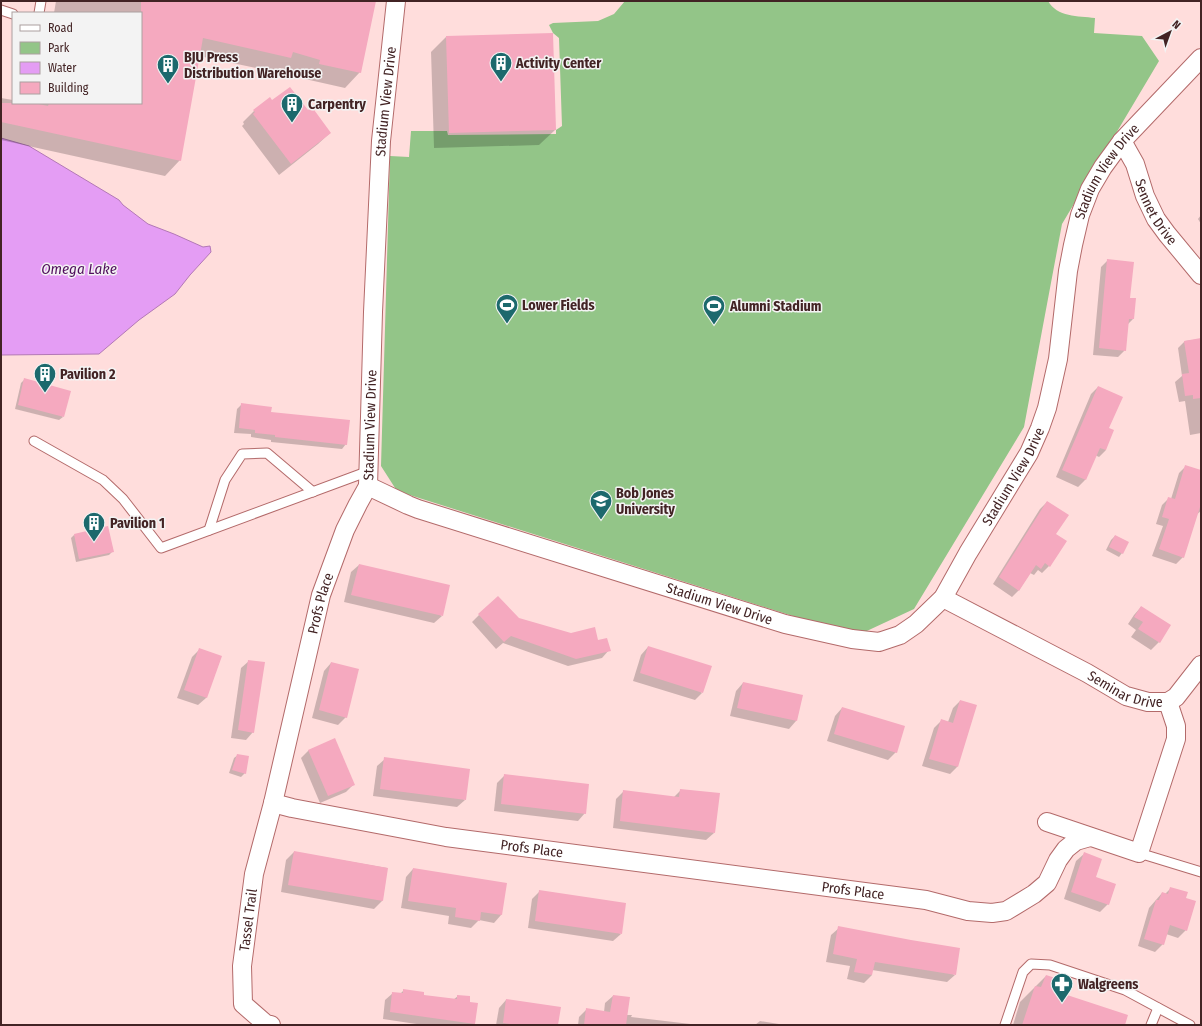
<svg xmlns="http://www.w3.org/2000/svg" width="1202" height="1026" viewBox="0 0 1202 1026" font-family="'Fira Sans Condensed',sans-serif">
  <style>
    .green { fill: #93c588 }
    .water { fill: #e49df4; stroke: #b378b6 }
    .shadow { fill: #0003 }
    .building { fill: #f5a9bf }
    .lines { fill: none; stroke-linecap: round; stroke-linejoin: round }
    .lane-casing { stroke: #b36a6a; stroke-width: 11 }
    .street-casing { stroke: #b36a6a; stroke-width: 20 }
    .lane { stroke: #fff; stroke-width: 9 }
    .street { stroke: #fff; stroke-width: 18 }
    .labels { text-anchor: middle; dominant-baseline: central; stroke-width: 3; stroke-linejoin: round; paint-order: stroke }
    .poi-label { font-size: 14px; font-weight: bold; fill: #422324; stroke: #f3f3f3; text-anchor: start }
    .street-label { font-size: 14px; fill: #422324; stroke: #f3f3f3 }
    .water-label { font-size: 15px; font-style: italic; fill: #510f5e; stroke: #f3f3f3 }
  </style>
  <rect width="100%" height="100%" fill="#ffdddc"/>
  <path class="green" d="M625,1h423c9,16 30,15 47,17l-1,15 48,3 17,25 -97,163 -38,203 -110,182 -58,27 -459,-145 -16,-25 9,-310 19,1 2,-26h36l1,4 108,-1v-4l6,-4 -3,-88 -6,-5 -4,-8 4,-2 45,-2 16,-7z"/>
  <polygon class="water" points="1,138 29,146 119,200 123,205 148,224 174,234 203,247 210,246 211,252 190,275 175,294 139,320 99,354 1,355"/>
  <g class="shadow">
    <polygon points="56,1 375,1 360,72 345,88 305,79 305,75 280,68 275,72 199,56 180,160 165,176 1,140 1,98 13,100 13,103 37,104 37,103 141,103 141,13 54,13"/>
    <polygon points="446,37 555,130 539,145 434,148 431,52"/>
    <polygon points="254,111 308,112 330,133 318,144 279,175 242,126 244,124 243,122"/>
    <polygon points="1201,215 1201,224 1198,219"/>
    <polygon points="1108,260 1129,299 1133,319 1127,325 1125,350 1118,357 1093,355 1101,267"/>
    <polygon points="1201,339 1201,433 1190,435 1185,401 1179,402 1175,382 1182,376 1178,348 1185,341"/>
    <polygon points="25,379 63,417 59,420 15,409 21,383"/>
    <polygon points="1098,387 1107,429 1106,450 1099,457 1095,455 1085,480 1078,487 1056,477 1091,394"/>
    <polygon points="242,404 270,413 346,444 342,449 271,442 271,440 251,437 251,434 234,433 237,409"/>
    <polygon points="1186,466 1201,471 1201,511 1196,515 1183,557 1176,564 1152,556 1163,526 1156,524 1162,505 1169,498 1171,499 1179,473"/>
    <polygon points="1047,502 1055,535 1049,566 1042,573 1038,570 1034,575 1030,573 1019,590 1012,597 993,584 1040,509"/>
    <polygon points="74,535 113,551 109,555 76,562 71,538"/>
    <polygon points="1115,536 1122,553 1119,557 1106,550 1111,540"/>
    <polygon points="359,565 442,616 434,623 344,602 351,572"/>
    <polygon points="1141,607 1159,642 1151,650 1131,637 1136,630 1128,624 1134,615"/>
    <polygon points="479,615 518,619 598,642 609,650 602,658 568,666 503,643 496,649 472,622"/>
    <polygon points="648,647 702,693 695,700 633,681 641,655"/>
    <polygon points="200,649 221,657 206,698 198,705 177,698 192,657"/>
    <polygon points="249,661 253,732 246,740 231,738 241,668"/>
    <polygon points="331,663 346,717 338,725 312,718 324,671"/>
    <polygon points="743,683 802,696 796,721 789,729 730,716 736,691"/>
    <polygon points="960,701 957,767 950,774 922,766 934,728 942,720 948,722 953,708"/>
    <polygon points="842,708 896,752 888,760 827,741 835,716"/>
    <polygon points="309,750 354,784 346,792 320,803 301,758"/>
    <polygon points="238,755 245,773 241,777 229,773 234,758"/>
    <polygon points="385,759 465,800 457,807 373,796 377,766"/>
    <polygon points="505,775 585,813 578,821 494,811 497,783"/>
    <polygon points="681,790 714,833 706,840 613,828 616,799 624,791 673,798"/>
    <polygon points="294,852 387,868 382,901 374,909 281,892 286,860"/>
    <polygon points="1084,854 1108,904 1100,912 1064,899 1076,861"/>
    <polygon points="413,869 506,884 501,915 494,923 479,920 471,928 448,924 449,916 401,908 406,877"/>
    <polygon points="1171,888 1185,898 1186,930 1178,938 1166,934 1163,944 1155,952 1138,946 1149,908 1162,893 1165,894"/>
    <polygon points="540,891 621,934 613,941 528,928 532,899"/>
    <polygon points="839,928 955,975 947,982 872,970 872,975 864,983 847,979 850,966 826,962 831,935"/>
    <polygon points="1046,976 1060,994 1124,1025 1013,1025 1020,1002"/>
    <polygon points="404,990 423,996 453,1000 458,996 469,1003 475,1024 473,1025 423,1025 383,1019 385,1000 393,993 400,994"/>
    <polygon points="613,996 626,1015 632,1015 631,1017 699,1025 578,1025 579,1017 587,1009 604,1012 605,1003"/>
    <polygon points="506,1000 557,1025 496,1025 499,1008"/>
    <polygon points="760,1021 785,1025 755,1025"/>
  </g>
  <g class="building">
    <polygon points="141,1 376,1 361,73 319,64 320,60 293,52 291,58 203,38 181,161 1,122 1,103 34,103 48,106 49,103 141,103"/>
    <polygon points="553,33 556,130 449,133 446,36"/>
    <polygon points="290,87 308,110 312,107 331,133 291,164 253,114 255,112 253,110 270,97 272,100"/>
    <polygon points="1107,259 1134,262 1130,298 1136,298 1134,319 1129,319 1126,351 1099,348"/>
    <polygon points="1201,338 1201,398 1193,399 1193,395 1185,396 1182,374 1189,373 1184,341"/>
    <polygon points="24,378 71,391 64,417 18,405"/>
    <polygon points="1098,386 1123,397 1109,428 1114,430 1106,450 1100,448 1086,480 1062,470"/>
    <polygon points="241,403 272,407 271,412 350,420 347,445 275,437 275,435 255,433 255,430 239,428"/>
    <polygon points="1185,465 1201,470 1201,504 1184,558 1159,549 1169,519 1162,517 1168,497 1175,499"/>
    <polygon points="1047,501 1069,515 1056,534 1067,541 1050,567 1045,563 1041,569 1036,565 1019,591 999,577"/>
    <polygon points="108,526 114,552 79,559 74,534"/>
    <polygon points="1115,535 1129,542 1123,554 1109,547"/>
    <polygon points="359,564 450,585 443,616 351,595"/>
    <polygon points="498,596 519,618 571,633 595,627 598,640 607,638 611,651 576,659 511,636 504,642 478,614"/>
    <polygon points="1141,606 1171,625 1160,643 1138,629 1143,622 1134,617"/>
    <polygon points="648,646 712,666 703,693 640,673"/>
    <polygon points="199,648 222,656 207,698 184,690"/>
    <polygon points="248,660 265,662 254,733 238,730"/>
    <polygon points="331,662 359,669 347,718 319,710"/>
    <polygon points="743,682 803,695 797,721 737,708"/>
    <polygon points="960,700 977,705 958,767 929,759 941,719 953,723"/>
    <polygon points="842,707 905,726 897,753 834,734"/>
    <polygon points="335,738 355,785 328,796 308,750"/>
    <polygon points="237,754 249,756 246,774 232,770"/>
    <polygon points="384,757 470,769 466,800 380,789"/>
    <polygon points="504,774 589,784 586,814 501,804"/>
    <polygon points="680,789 720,793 715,833 620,821 623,790 679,797"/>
    <polygon points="294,851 388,868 383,901 288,885"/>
    <polygon points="1084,852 1102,859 1096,877 1116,884 1109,905 1071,892"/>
    <polygon points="413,868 507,883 502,915 481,912 480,921 455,917 456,908 408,901"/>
    <polygon points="1170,887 1188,892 1186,898 1196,901 1187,931 1170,925 1164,945 1144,939 1156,900 1159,900 1162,892 1168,894"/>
    <polygon points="539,890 626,903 622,934 535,921"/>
    <polygon points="838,926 911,940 960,948 956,975 875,962 872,975 854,972 857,959 833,954"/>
    <polygon points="1046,975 1065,981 1061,993 1128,1015 1125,1025 1022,1025 1035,986 1041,987"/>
    <polygon points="403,989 424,992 424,995 457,999 457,995 470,996 470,1002 478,1003 475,1024 390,1012 392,992 403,993"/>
    <polygon points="613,995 630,997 626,1025 584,1025 586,1008 610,1012"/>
    <polygon points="506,999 561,1007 558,1025 517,1025 503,1023"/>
  </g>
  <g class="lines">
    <g class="lane-casing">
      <g id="lane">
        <polyline points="1,10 13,14"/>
        <polyline points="39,13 41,1"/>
        <polyline points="34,441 103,480 123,499 161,548 369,471"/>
        <polyline points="209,530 225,480 242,454 267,453 313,492"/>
        <polyline points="1139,853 1201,872"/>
        <polyline points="1005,1025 1023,972 1031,964 1050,965 1125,990 1190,1025"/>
        <polyline points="1151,1025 1158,1008"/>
      </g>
    </g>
    <g class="street-casing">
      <g id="street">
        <path id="s1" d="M1122,141l13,23 10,32 11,23 11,15 34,41"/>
        <path id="s2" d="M368,486l40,19 10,4 367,115 67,15 27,3 21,-7 16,-11 27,-26 25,-45 61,-100 11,-25 7,-20 11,-49 10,-88 5,-26 7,-30 10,-26 13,-22 19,-26 79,-83"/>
        <path id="s3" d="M368,486l5,-174 8,-171 15,-140"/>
        <path id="s4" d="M943,598l144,75 39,23 22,6h20l8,24v13l-37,114 -92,-31"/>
        <polyline points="1168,702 1176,697 1201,665"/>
        <path id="s5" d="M273,803l19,5 154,29 480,63 42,11 24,2 14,-2 28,-17 13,-11 11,-23 8,-11 10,-8 14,-4"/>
        <path id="s6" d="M271,1025l-5,-1 -23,-20 -1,-38 12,-92 19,-71 48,-208 24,-65 13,-26 10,-18"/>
      </g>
    </g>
    <use href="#lane" class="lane"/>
    <use href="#street" class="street"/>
  </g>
  <defs>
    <g id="building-pin" transform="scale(1.15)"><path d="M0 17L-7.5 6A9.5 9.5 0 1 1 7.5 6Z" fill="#1c696d" stroke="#f3f3f3"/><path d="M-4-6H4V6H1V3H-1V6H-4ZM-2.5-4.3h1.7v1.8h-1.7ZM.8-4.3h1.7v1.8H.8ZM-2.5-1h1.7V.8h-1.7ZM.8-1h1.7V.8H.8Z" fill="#fff"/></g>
    <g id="stadium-pin" transform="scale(1.15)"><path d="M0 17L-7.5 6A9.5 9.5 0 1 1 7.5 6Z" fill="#1c696d" stroke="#f3f3f3"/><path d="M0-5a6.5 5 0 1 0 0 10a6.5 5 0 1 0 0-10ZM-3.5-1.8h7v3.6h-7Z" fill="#fff"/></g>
    <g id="university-pin" transform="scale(1.15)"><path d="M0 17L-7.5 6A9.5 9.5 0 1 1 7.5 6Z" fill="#1c696d" stroke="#f3f3f3"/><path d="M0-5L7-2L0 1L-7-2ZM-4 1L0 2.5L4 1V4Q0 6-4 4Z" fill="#fff"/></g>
    <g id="pharmacy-pin" transform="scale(1.15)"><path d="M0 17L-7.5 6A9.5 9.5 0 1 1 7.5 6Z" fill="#1c696d" stroke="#f3f3f3"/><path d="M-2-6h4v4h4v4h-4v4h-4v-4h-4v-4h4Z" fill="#fff"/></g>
  </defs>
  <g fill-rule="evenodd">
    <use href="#building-pin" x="501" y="63"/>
    <use href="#building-pin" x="168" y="65"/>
    <use href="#building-pin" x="292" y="104"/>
    <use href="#stadium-pin" x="507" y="305"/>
    <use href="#stadium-pin" x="714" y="306"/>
    <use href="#building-pin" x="45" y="374"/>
    <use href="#university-pin" x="601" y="501"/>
    <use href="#building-pin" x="94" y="523"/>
    <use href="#pharmacy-pin" x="1062" y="984"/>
  </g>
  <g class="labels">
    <g class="poi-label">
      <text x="184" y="57">BJU Press<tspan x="184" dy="16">Distribution Warehouse</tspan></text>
      <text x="516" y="63">Activity Center</text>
      <text x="308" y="104">Carpentry</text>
      <text x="522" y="305">Lower Fields</text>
      <text x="730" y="306">Alumni Stadium</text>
      <text x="60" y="374">Pavilion 2</text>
      <text x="616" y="493">Bob Jones<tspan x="616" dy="16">University</tspan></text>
      <text x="110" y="523">Pavilion 1</text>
      <text x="1078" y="984">Walgreens</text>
    </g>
    <g class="street-label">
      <text stroke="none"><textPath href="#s3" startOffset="385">Stadium View Drive</textPath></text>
      <text stroke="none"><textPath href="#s2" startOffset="1079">Stadium View Drive</textPath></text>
      <text stroke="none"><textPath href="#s1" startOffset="79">Sennet Drive</textPath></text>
      <text stroke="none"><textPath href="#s3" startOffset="61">Stadium View Drive</textPath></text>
      <text stroke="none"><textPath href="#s2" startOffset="755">Stadium View Drive</textPath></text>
      <text stroke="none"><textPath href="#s6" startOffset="445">Profs Place</textPath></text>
      <text stroke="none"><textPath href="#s2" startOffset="371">Stadium View Drive</textPath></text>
      <text stroke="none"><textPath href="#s4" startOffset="205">Seminar Drive</textPath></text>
      <text stroke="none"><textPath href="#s5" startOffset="263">Profs Place</textPath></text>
      <text stroke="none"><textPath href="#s5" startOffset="587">Profs Place</textPath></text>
      <text stroke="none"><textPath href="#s6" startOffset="120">Tassel Trail</textPath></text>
    </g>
    <g class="water-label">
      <text x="79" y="269">Omega Lake</text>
    </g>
  </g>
  <rect width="1202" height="1026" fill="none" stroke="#422324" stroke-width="4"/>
  <rect x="12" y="12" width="130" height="92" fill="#f3f3f3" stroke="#aca0a0"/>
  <rect x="20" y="25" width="20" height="6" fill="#ffffff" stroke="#aca0a0"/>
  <text x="48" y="32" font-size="12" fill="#422324">Road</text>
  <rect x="20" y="42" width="20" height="12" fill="#93c588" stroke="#aca0a0"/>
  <text x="48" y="52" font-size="12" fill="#422324">Park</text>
  <rect x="20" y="62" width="20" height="12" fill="#e49df4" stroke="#aca0a0"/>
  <text x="48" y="72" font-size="12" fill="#422324">Water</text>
  <rect x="20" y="82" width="20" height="12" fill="#f5a9bf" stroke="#aca0a0"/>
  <text x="48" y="92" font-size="12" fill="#422324">Building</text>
  <g transform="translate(1170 32) rotate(41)" stroke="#f3f3f3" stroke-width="3" paint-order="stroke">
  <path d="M0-3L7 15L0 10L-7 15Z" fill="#422324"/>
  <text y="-6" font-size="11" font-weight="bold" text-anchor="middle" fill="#422324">N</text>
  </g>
</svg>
